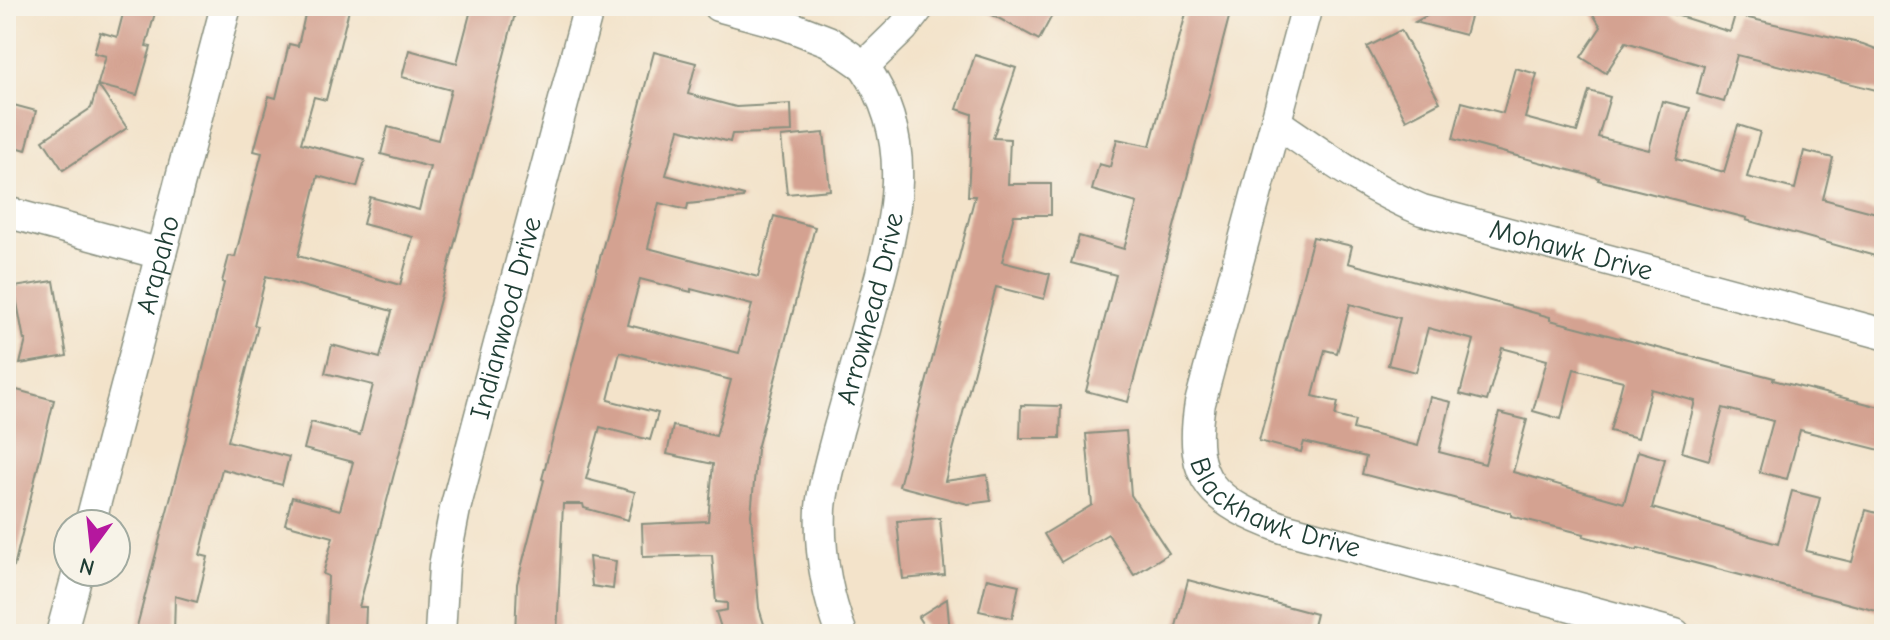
<svg xmlns="http://www.w3.org/2000/svg" width="1890" height="640" viewBox="0 0 1890 640" font-family="'Comic Neue',sans-serif">
  <style>
    .building { fill: #d4a291; fill-rule: evenodd }
    .lines { fill: none; stroke-linecap: round; stroke-linejoin: round }
    .street-casing { stroke: #89907f; stroke-width: 33 }
    .street { stroke: #fff; stroke-width: 30 }
    .labels { text-anchor: middle; dominant-baseline: central; stroke-width: 7; stroke-linejoin: round; paint-order: stroke }
    .street-label { font-size: 28px; fill: #1f3d34; stroke: #f7f3e8 }
  </style>
  <rect width="100%" height="100%" fill="#f7f3e8"/>
  <filter id="ink" filterUnits="userSpaceOnUse"><feTurbulence type="fractalNoise" baseFrequency=".0125" numOctaves="2"/><feDisplacementMap in="SourceGraphic" scale="16" xChannelSelector="R" yChannelSelector="G"/><feConvolveMatrix kernelMatrix="1 2 1 2 8 2 1 2 1" color-interpolation-filters="sRGB"/></filter>
  <filter id="wash" filterUnits="userSpaceOnUse"><feTurbulence type="fractalNoise" baseFrequency=".006" numOctaves="4" result="noise"/><feDisplacementMap in="SourceGraphic" scale="32" xChannelSelector="R" yChannelSelector="G"/><feGaussianBlur stdDeviation="1.8" result="paint"/><feColorMatrix in="noise" values="0 0 0 0 0 0 0 0 0 0 0 0 0 0 0 0 0 1.4 0 .05"/><feComposite in="paint" operator="in"/></filter>
  <g filter="url(#wash)">
    <rect width="100%" height="100%" fill="#f3e3ca"/>
    <g id="blocks">
      <g class="building">
        <polygon points="125,6 156,9 146,46 151,47 137,95 98,85 127,128 63,170 43,140 91,108 106,56 94,53 100,32 117,37"/>
        <polygon points="307,6 350,6 326,100 314,97 301,143 365,160 357,187 318,176 298,256 400,285 413,237 363,224 370,197 419,210 430,167 381,154 388,127 438,140 451,90 402,77 409,50 457,63 472,6 502,6 516,10 359,607 366,607 365,634 326,634 328,576 323,574 333,537 285,524 292,497 340,510 353,462 304,449 311,422 360,435 373,385 325,373 332,345 380,358 392,311 266,276 254,325 258,326 228,441 289,457 282,485 222,469 200,555 208,557 197,602 175,596 174,634 135,634 185,442 224,283 222,282 229,256 235,257 262,153 254,151 269,96 276,98 289,44 298,46"/>
        <polygon points="976,6 1057,6 1039,40"/>
        <polygon points="1188,6 1232,6 1128,402 1086,391 1116,275 1071,263 1079,236 1124,249 1137,203 1092,190 1099,164 1110,167 1117,139 1150,146"/>
        <polygon points="1445,6 1473,6 1465,35 1415,22"/>
        <polygon points="1588,6 1647,6 1730,32 1735,15 1863,44 1884,52 1884,92 1737,55 1724,102 1697,94 1704,66 1626,42 1606,73 1581,57 1601,27"/>
        <polygon points="1401,30 1440,102 1406,120 1367,47"/>
        <path d="M654,52l42,11 -8,31 48,13 55,-3 1,28 -60,2 -2,8 -51,-13 -13,46 78,21 -1,2 -55,6 -1,6 -28,-7 -11,45 110,29 16,-61 41,11 -58,222 -6,66 8,93 8,26h-44l-7,-22 11,-2v-7l-11,-1 -4,-47 -69,2 -1,-33 66,-3 5,-57 -46,-10 6,-28 43,10 15,-56 -111,-28 -12,48 50,13 -8,27 -50,-13 -14,52 49,13 -7,28 -44,-12 -1,-4h-20l-6,130h-42l2,-50 27,-104 -2,-1zM640,279l51,13v-3l61,16 -13,48 -111,-28z"/>
        <polygon points="975,55 1016,68 993,138 1010,139 1008,184 1051,184 1051,215 1014,215 1002,262 1050,274 1044,299 996,287 945,481 987,475 991,501 968,504 899,486 975,196 968,196 972,114 957,109"/>
        <polygon points="1515,68 1537,74 1525,118 1577,132 1589,91 1610,97 1598,137 1649,150 1662,101 1690,108 1676,159 1724,172 1738,125 1760,132 1747,177 1795,189 1804,151 1833,158 1823,199 1884,215 1875,256 1746,220 1747,218 1598,180 1599,178 1453,139 1462,102 1503,113"/>
        <polygon points="6,103 36,111 26,150 6,144"/>
        <polygon points="824,133 830,190 787,194 781,137"/>
        <polygon points="1313,237 1352,246 1348,263 1550,317 1550,320 1774,378 1773,380 1884,408 1884,451 1800,430 1787,479 1759,472 1773,421 1723,408 1709,460 1682,452 1695,401 1651,389 1638,438 1610,431 1623,381 1574,369 1561,419 1533,411 1547,360 1502,348 1487,401 1460,394 1474,340 1428,328 1416,372 1388,365 1400,318 1350,304 1337,353 1325,350 1313,396 1338,402 1335,416 1355,421 1353,429 1418,446 1430,397 1451,402 1439,452 1485,464 1499,413 1527,420 1513,472 1624,503 1638,451 1665,459 1652,508 1778,544 1792,491 1820,498 1806,551 1852,562 1866,510 1884,515 1884,613 1638,548 1637,550 1583,536 1584,534 1511,516 1511,513 1362,474 1366,457 1304,442 1301,452 1259,441"/>
        <polygon points="54,281 67,356 20,364 26,340 24,340 14,287"/>
        <polygon points="13,389 54,400 14,567 6,566 6,415"/>
        <polygon points="1021,405 1061,406 1060,438 1020,438"/>
        <polygon points="1126,431 1131,495 1169,553 1134,575 1108,534 1061,562 1044,534 1092,505 1086,434"/>
        <polygon points="940,518 945,575 903,579 897,521"/>
        <polygon points="589,557 616,561 613,589 592,586"/>
        <polygon points="987,578 1019,585 1012,618 979,611"/>
        <polygon points="1188,580 1316,614 1311,634 1174,634"/>
        <polygon points="947,599 950,634 929,634 918,617"/>
      </g>
    </g>
  </g>
  <g filter="url(#ink)">
    <use href="#blocks" fill-opacity="0" stroke="#89907f" stroke-width="2"/>
    <g class="lines">
      <g class="street-casing">
        <g id="street">
          <polyline points="718,6 784,24 828,41 864,66"/>
          <path id="s1" d="M1307,6l-107,397c-13,79 14,99 83,125l392,106"/>
          <path id="s2" d="M1277,123c48,33 90,65 145,87l462,124"/>
          <polyline points="6,212 161,254"/>
          <path id="s3" d="M90,524l136,-518"/>
          <polyline points="61,634 78,572"/>
          <path id="s4" d="M440,634l4,-68 11,-57 134,-503"/>
          <path id="s5" d="M842,634c-15,-39 -23,-84 -21,-126 2,-25 11,-53 17,-77 12,-42 23,-83 34,-124 23,-84 46,-163 -8,-241l39,-38 17,-22"/>
        </g>
      </g>
      <use href="#street" class="street"/>
    </g>
  </g>
  <g class="labels">
    <g class="street-label">
      <text stroke="none"><textPath href="#s2" startOffset="324">Mohawk Drive</textPath></text>
      <text stroke="none"><textPath href="#s3" startOffset="268">Arapaho</textPath></text>
      <text stroke="none"><textPath href="#s5" startOffset="334">Arrowhead Drive</textPath></text>
      <text stroke="none"><textPath href="#s4" startOffset="324">Indianwood Drive</textPath></text>
      <text stroke="none"><textPath href="#s1" startOffset="564">Blackhawk Drive</textPath></text>
    </g>
  </g>
  <rect width="1890" height="640" fill="none" stroke="#f7f3e8" stroke-width="32"/>
  <g transform="translate(92 548) rotate(195)"><circle r="38" fill="#f7f3e8" stroke="#a1aaa0" stroke-width="2"/>
  <path d="M0-6L14 30L0 20L-14 30Z" fill="#b5179e"/>
  <text y="-12" font-size="22" font-weight="bold" text-anchor="middle" fill="#1f3d34">N</text>
  </g>
</svg>
